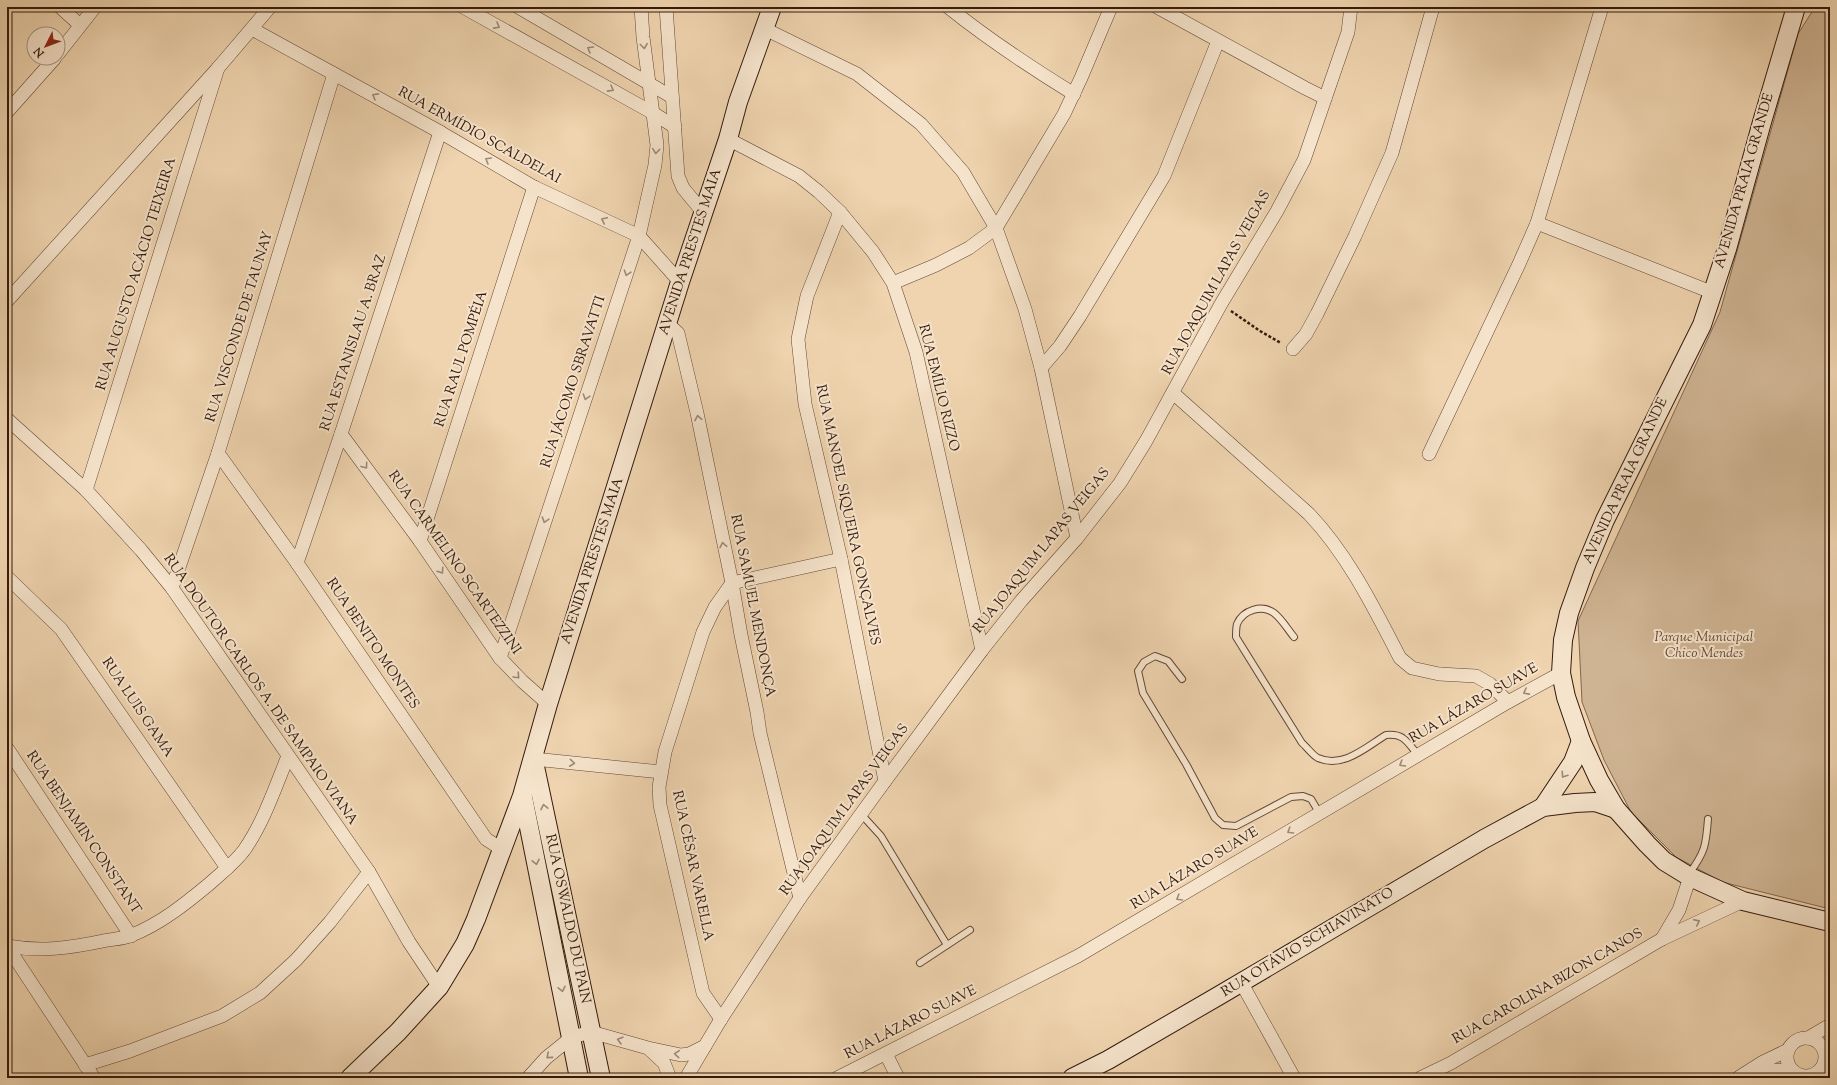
<svg xmlns="http://www.w3.org/2000/svg" width="1837" height="1085" viewBox="0 0 1837 1085" font-family="'Sorts Mill Goudy',serif">
  <style>
    .green { fill: #cfb493; stroke: #826750 }
    .lines { fill: none; stroke-linecap: round; stroke-linejoin: round }
    .lane-casing { stroke: #634836; stroke-width: 8 }
    .street-casing { stroke: #634836; stroke-width: 14 }
    .secondary-casing { stroke: #341a0d; stroke-width: 20 }
    .path { stroke: #341a0d; stroke-width: 2.5; stroke-dasharray: 3 2; stroke-linecap: butt }
    .lane { stroke: #f5e3cb; stroke-width: 6 }
    .street { stroke: #f5e3cb; stroke-width: 13 }
    .secondary { stroke: #f5e3cb; stroke-width: 18 }
    .oneway { stroke: #9e8976 }
    .labels { text-anchor: middle; dominant-baseline: central; stroke-width: 4; stroke-linejoin: round; paint-order: stroke }
    .street-label { font-size: 14px; fill: #341a0d; stroke: #f5e3cb }
    .park-label { font-size: 14px; font-style: italic; fill: #624835; stroke: #f5e3cb }
  </style>
  <rect width="100%" height="100%" fill="#efd4af"/>
  <filter id="stains"><feTurbulence type="fractalNoise" baseFrequency=".005" numOctaves="4"/><feColorMatrix values="0 0 0 0 .2 0 0 0 0 .09 0 0 0 0 .02 0 0 0 .5 -.17"/></filter>
  <radialGradient id="worn" r=".72"><stop offset=".6" stop-color="#630" stop-opacity="0"/><stop offset="1" stop-color="#630" stop-opacity=".3"/></radialGradient>
  <polygon class="green" points="1815,7 1830,7 1830,909 1722,882 1676,857 1631,812 1604,760 1582,702 1578,621 1720,312 1798,34"/>
  <g class="lines">
    <g class="lane-casing">
      <g id="lane">
        <path d="M1294,637c-6,-7 -12,-18 -20,-24 -12,-9 -31,-3 -37,11 -1,4 -1,9 -1,13l66,106c5,4 10,12 16,15 25,11 48,-11 68,-23 18,-2 21,7 32,20"/>
        <polyline points="1182,679 1168,661 1155,656 1144,662 1138,671 1143,693 1186,764 1215,818 1223,825 1236,826 1291,797 1303,796 1311,799 1320,814"/>
        <polyline points="861,814 881,836 947,945"/>
        <path d="M1689,874c16,-22 17,-28 19,-55"/>
        <polyline points="920,963 970,930"/>
      </g>
    </g>
    <g class="street-casing">
      <g id="street">
        <polyline points="60,7 80,25"/>
        <polyline points="463,7 653,113 675,127"/>
        <polyline points="518,7 672,97"/>
        <polyline points="666,7 678,176 683,188 702,211"/>
        <path d="M948,7c40,32 82,60 126,87"/>
        <polyline points="1157,7 1305,88 1325,98"/>
        <polyline points="763,28 857,74 921,124 963,172 996,228 1025,309 1041,368 1077,538"/>
        <polyline points="252,29 440,132 534,187 639,236 680,282"/>
        <polyline points="58,54 95,7"/>
        <polyline points="7,112 55,58"/>
        <polyline points="728,139 799,176 819,192 840,212 873,252 893,283 916,352 982,650"/>
        <polyline points="840,212 807,296 798,339 805,404 841,559 885,781"/>
        <polyline points="1537,223 1711,292"/>
        <polyline points="893,283 936,265 969,248 996,228 1064,114 1081,78 1111,7"/>
        <polyline points="7,301 218,68 270,7"/>
        <polyline points="668,324 678,333 697,413 732,583 741,635 757,712 760,733 800,898"/>
        <polyline points="1293,349 1306,334 1317,314 1355,236 1392,153 1433,7"/>
        <polyline points="1041,368 1060,346 1080,316 1164,176 1218,41"/>
        <path d="M1173,393l136,121c39,41 65,94 91,144l12,10 27,6 37,2 14,8 18,18"/>
        <polyline points="7,419 86,490 141,550 172,588 369,872 409,942 439,987"/>
        <polyline points="341,434 420,541 500,658 522,681 548,704"/>
        <polyline points="218,453 297,563 486,839 503,850"/>
        <polyline points="1429,454 1519,264 1537,223 1602,7"/>
        <polyline points="86,490 218,68"/>
        <polyline points="420,541 534,187"/>
        <polyline points="297,563 341,434 440,132"/>
        <polyline points="7,577 61,629 227,868"/>
        <polyline points="732,583 841,559"/>
        <polyline points="172,588 218,453 334,74"/>
        <polyline points="500,658 639,236 655,165 657,145 643,37 641,7"/>
        <polyline points="7,748 131,936"/>
        <polyline points="534,759 661,772"/>
        <polyline points="1662,939 1679,910 1690,877"/>
        <path d="M7,946c33,6 63,2 96,-5 9,-2 20,-2 29,-6 28,-11 53,-31 76,-50 12,-11 27,-22 37,-36 19,-28 30,-61 43,-93"/>
        <polyline points="7,946 94,1078"/>
        <polyline points="1241,982 1294,1078"/>
        <polyline points="721,1019 703,993 660,805 659,787 665,752 703,632 715,607 732,583"/>
        <circle cx="1806" cy="1057" r="19"/>
        <polyline points="1808,1038 1830,1025"/>
        <polyline points="649,1049 664,1063 670,1078"/>
        <polyline points="886,1054 898,1078"/>
        <polyline points="85,1065 130,1051 222,1016 260,993 296,960 330,922 369,872"/>
        <polyline points="1751,1071 1791,1070"/>
        <polyline points="528,1078 546,1058 572,1037 591,1032 648,1048 681,1055 689,1054 705,1046"/>
        <polyline points="686,1078 721,1019 800,898 885,781 982,650 1021,601 1077,538 1120,483 1146,441 1221,304 1277,211 1304,160 1348,32 1351,7"/>
        <polyline points="837,1078 1078,956 1508,702 1561,673"/>
        <polyline points="1420,1078 1451,1063 1662,939 1743,901"/>
        <polyline points="1738,1078 1763,1062 1788,1050"/>
      </g>
    </g>
    <g class="secondary-casing">
      <g id="secondary">
        <polyline points="1796,7 1762,122 1727,249 1702,325 1605,520 1585,568 1569,613 1563,640 1561,673 1566,697 1581,741 1599,780 1616,809 1647,844 1664,861 1690,877 1743,901 1830,922"/>
        <polyline points="534,762 601,1078"/>
        <polyline points="523,797 579,1078"/>
        <polyline points="1543,807 1573,762 1581,741"/>
        <polyline points="350,1078 398,1032 439,987 465,944 476,919 522,796 548,704 680,282 728,139 738,102 772,7"/>
        <polyline points="1072,1078 1108,1060 1220,995 1484,839 1543,807 1575,803 1595,802 1616,809"/>
      </g>
    </g>
    <polyline class="path" points="1231,311 1260,331 1281,343"/>
    <use href="#lane" class="lane"/>
    <use href="#street" class="street"/>
    <use href="#secondary" class="secondary"/>
  </g>
  <defs><path id="oneway-chevron" d="M-2-3.5L2.5 0L-2 3.5" fill="none" stroke-width="1.6" stroke-linecap="round" stroke-linejoin="round"/></defs>
  <g class="oneway">
    <use href="#oneway-chevron" transform="translate(497 26) rotate(29)"/>
    <use href="#oneway-chevron" transform="translate(644 46) rotate(83)"/>
    <use href="#oneway-chevron" transform="translate(590 49) rotate(-150)"/>
    <use href="#oneway-chevron" transform="translate(611 89) rotate(29)"/>
    <use href="#oneway-chevron" transform="translate(375 96) rotate(-151)"/>
    <use href="#oneway-chevron" transform="translate(656 151) rotate(96)"/>
    <use href="#oneway-chevron" transform="translate(488 160) rotate(-150)"/>
    <use href="#oneway-chevron" transform="translate(604 220) rotate(-155)"/>
    <use href="#oneway-chevron" transform="translate(627 273) rotate(108)"/>
    <use href="#oneway-chevron" transform="translate(586 397) rotate(108)"/>
    <use href="#oneway-chevron" transform="translate(698 418) rotate(-101)"/>
    <use href="#oneway-chevron" transform="translate(365 466) rotate(54)"/>
    <use href="#oneway-chevron" transform="translate(545 520) rotate(108)"/>
    <use href="#oneway-chevron" transform="translate(723 545) rotate(-101)"/>
    <use href="#oneway-chevron" transform="translate(441 571) rotate(56)"/>
    <use href="#oneway-chevron" transform="translate(517 676) rotate(47)"/>
    <use href="#oneway-chevron" transform="translate(1526 692) rotate(152)"/>
    <use href="#oneway-chevron" transform="translate(572 763) rotate(6)"/>
    <use href="#oneway-chevron" transform="translate(1402 764) rotate(149)"/>
    <use href="#oneway-chevron" transform="translate(1564 775) rotate(124)"/>
    <use href="#oneway-chevron" transform="translate(544 807) rotate(-102)"/>
    <use href="#oneway-chevron" transform="translate(1290 831) rotate(149)"/>
    <use href="#oneway-chevron" transform="translate(536 862) rotate(78)"/>
    <use href="#oneway-chevron" transform="translate(1179 898) rotate(149)"/>
    <use href="#oneway-chevron" transform="translate(1697 922) rotate(-26)"/>
    <use href="#oneway-chevron" transform="translate(562 989) rotate(78)"/>
    <use href="#oneway-chevron" transform="translate(620 1040) rotate(-164)"/>
    <use href="#oneway-chevron" transform="translate(677 1054) rotate(-175)"/>
    <use href="#oneway-chevron" transform="translate(549 1056) rotate(139)"/>
  </g>
  <g class="labels">
    <g class="street-label">
      <text transform="translate(479 136) rotate(29)">RUA ERMÍDIO SCALDELAI</text>
      <text transform="translate(1745 181) rotate(-74)">AVENIDA PRAIA GRANDE</text>
      <text transform="translate(691 252) rotate(-72)">AVENIDA PRESTES MAIA</text>
      <text transform="translate(137 274) rotate(-73)">RUA AUGUSTO ACÁCIO TEIXEIRA</text>
      <text transform="translate(1217 283) rotate(-61)">RUA JOAQUIM LAPAS VEIGAS</text>
      <text transform="translate(240 327) rotate(-73)">RUA VISCONDE DE TAUNAY</text>
      <text transform="translate(354 343) rotate(-72)">RUA ESTANISLAU A. BRAZ</text>
      <text transform="translate(462 359) rotate(-72)">RUA RAUL POMPÉIA</text>
      <text transform="translate(574 382) rotate(-72)">RUA JÁCOMO SBRAVATTI</text>
      <text transform="translate(938 388) rotate(76)">RUA EMÍLIO RIZZO</text>
      <text transform="translate(1626 481) rotate(-65)">AVENIDA PRAIA GRANDE</text>
      <text transform="translate(847 515) rotate(78)">RUA MANOEL SIQUEIRA GONÇALVES</text>
      <text transform="translate(1042 551) rotate(-51)">RUA JOAQUIM LAPAS VEIGAS</text>
      <text transform="translate(593 561) rotate(-72)">AVENIDA PRESTES MAIA</text>
      <text transform="translate(454 563) rotate(55)">RUA CARMELINO SCARTEZZINI</text>
      <text transform="translate(752 606) rotate(79)">RUA SAMUEL MENDONÇA</text>
      <text transform="translate(372 644) rotate(56)">RUA BENITO MONTES</text>
      <text transform="translate(260 690) rotate(55)">RUA DOUTOR CARLOS A. DE SAMPAIO VIANA</text>
      <text transform="translate(1474 704) rotate(-30)">RUA LÁZARO SUAVE</text>
      <text transform="translate(137 708) rotate(56)">RUA LUIS GAMA</text>
      <text transform="translate(845 810) rotate(-54)">RUA JOAQUIM LAPAS VEIGAS</text>
      <text transform="translate(83 833) rotate(56)">RUA BENJAMIN CONSTANT</text>
      <text transform="translate(692 866) rotate(78)">RUA CÉSAR VARELLA</text>
      <text transform="translate(1195 869) rotate(-31)">RUA LÁZARO SUAVE</text>
      <text transform="translate(567 919) rotate(78)">RUA OSWALDO DU PAIN</text>
      <text transform="translate(1308 943) rotate(-31)">RUA OTÁVIO SCHIAVINATO</text>
      <text transform="translate(1548 987) rotate(-30)">RUA CAROLINA BIZON CANOS</text>
      <text transform="translate(911 1023) rotate(-27)">RUA LÁZARO SUAVE</text>
    </g>
    <g class="park-label">
      <text x="1704" y="638">Parque Municipal<tspan x="1704" dy="16">Chico Mendes</tspan></text>
    </g>
  </g>
  <rect width="1837" height="1085" fill="none" stroke="#efd4af" stroke-width="24"/>
  <rect x="8" y="8" width="1821" height="1069" fill="none" stroke="#341a0d" stroke-width="2"/>
  <rect x="12" y="12" width="1813" height="1061" fill="none" stroke="#341a0d"/>
  <g transform="translate(46 46) rotate(228)"><circle r="19" fill="#f5e3cb" stroke="#a8937f"/>
  <path d="M0-3L7 15L0 10L-7 15Z" fill="#8f2418"/>
  <text y="-6" font-size="11" font-weight="bold" text-anchor="middle" fill="#341a0d">N</text>
  </g>
  <rect width="100%" height="100%" filter="url(#stains)"/>
  <rect width="100%" height="100%" fill="url(#worn)"/>
</svg>
